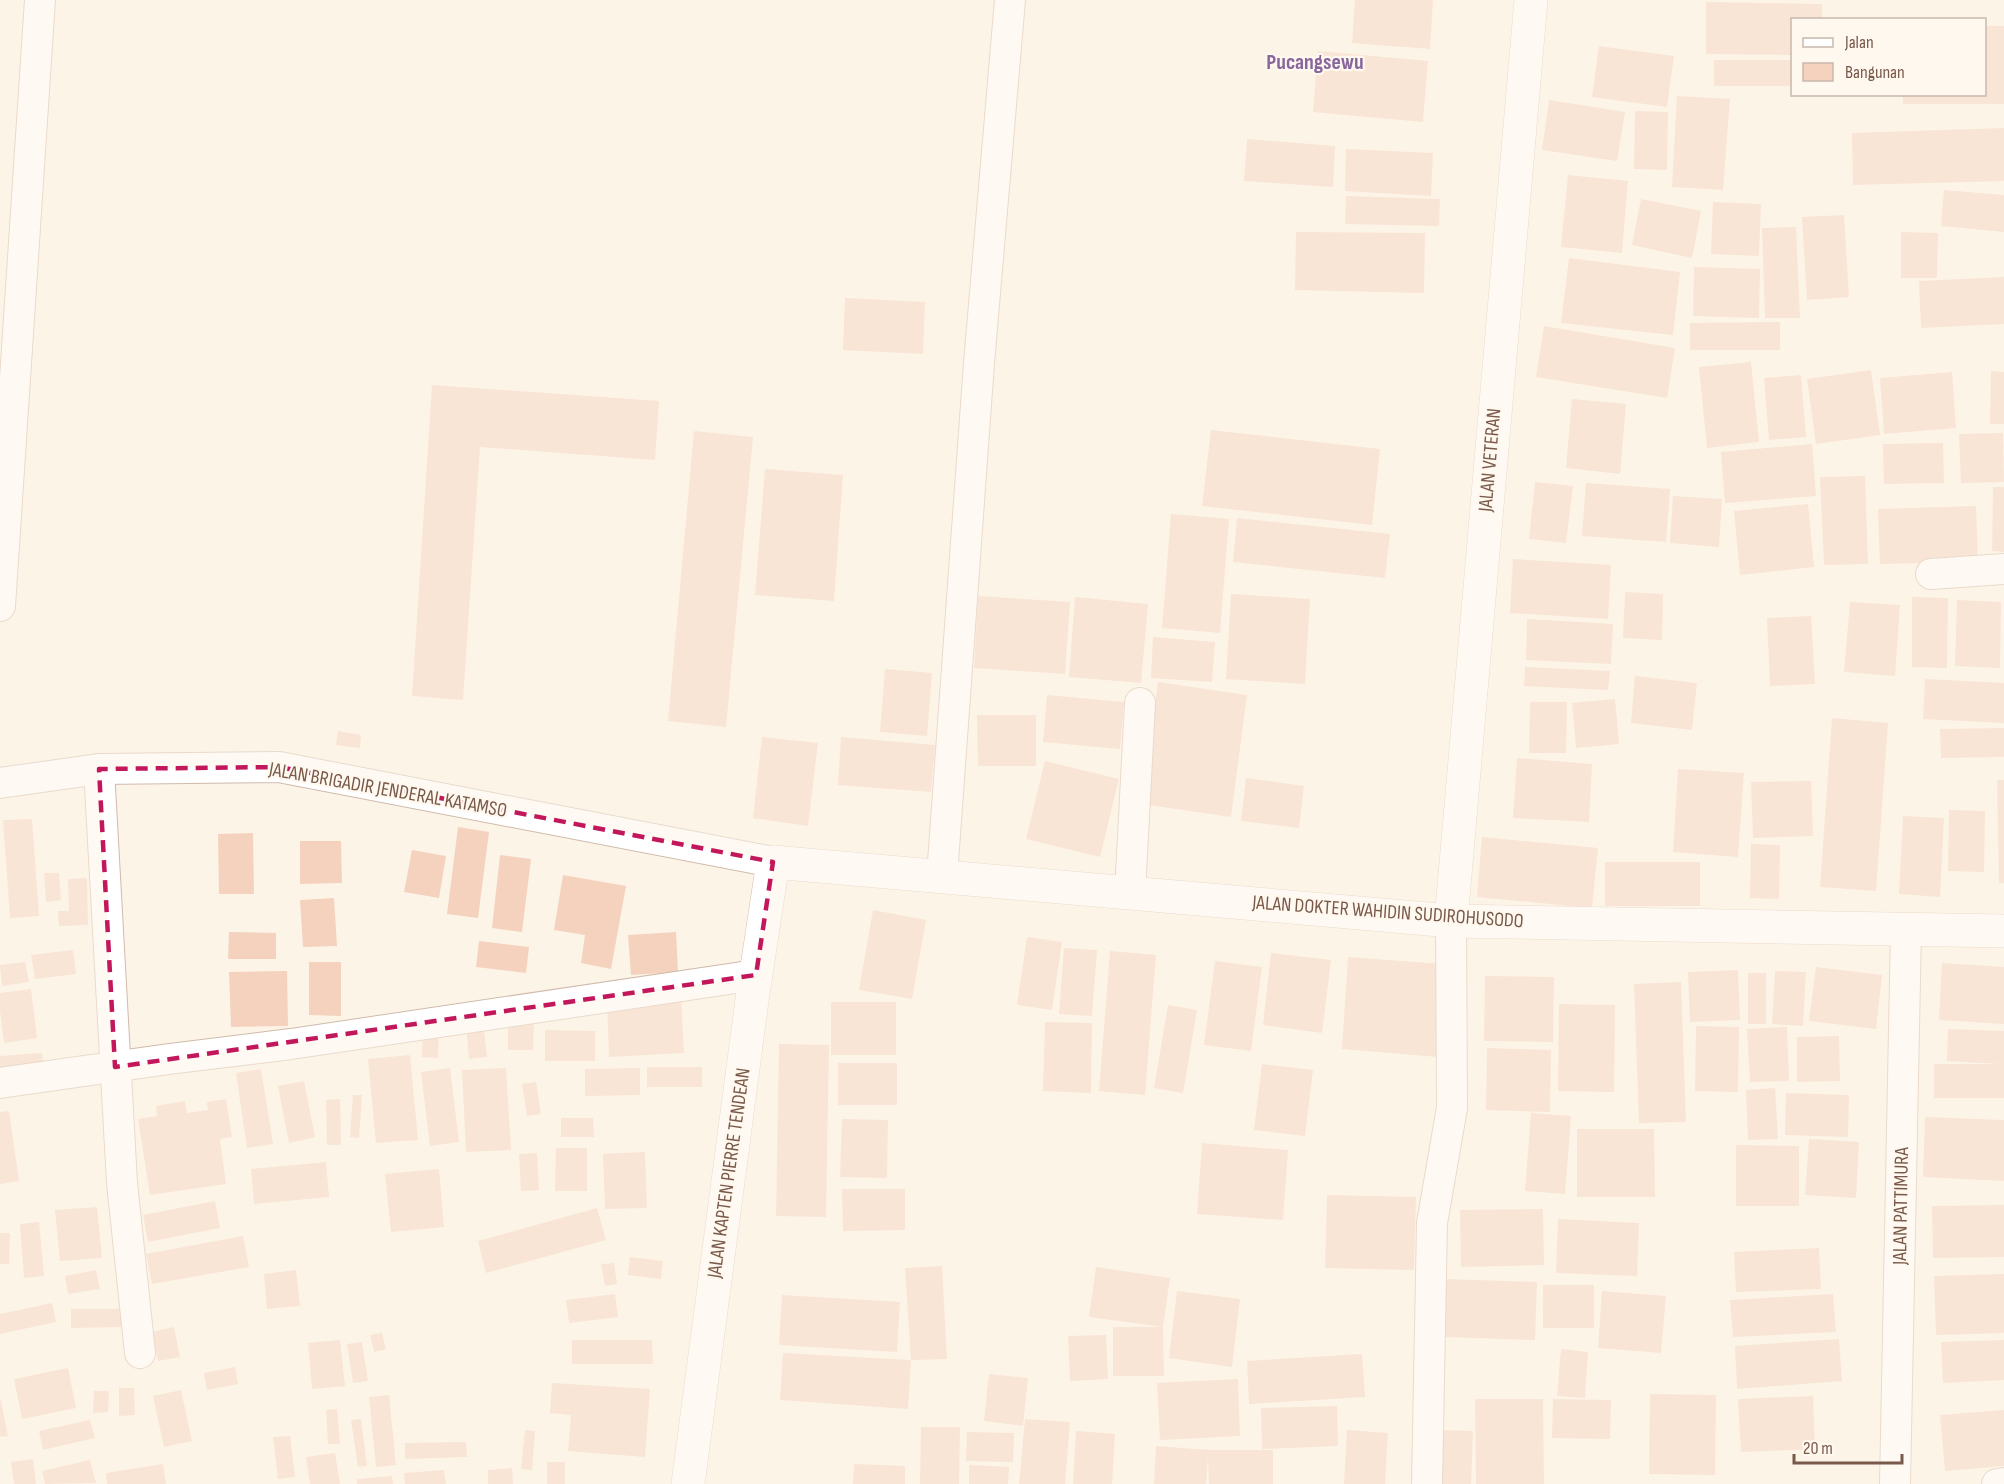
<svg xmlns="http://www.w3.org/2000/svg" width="2004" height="1484" viewBox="0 0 2004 1484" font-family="'Sofia Sans Condensed',sans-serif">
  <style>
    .building { fill: #f4d2be }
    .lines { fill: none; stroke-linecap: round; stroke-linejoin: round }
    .street-casing { stroke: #d0bbac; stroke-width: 32 }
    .secondary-casing { stroke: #d6bdac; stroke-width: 34 }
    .street { stroke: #fff; stroke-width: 30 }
    .secondary { stroke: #fff; stroke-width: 33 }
    .marked { fill: none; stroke: #c2185b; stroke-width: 4.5; stroke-dasharray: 12 8; stroke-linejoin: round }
    .labels { text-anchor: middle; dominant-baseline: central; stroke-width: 4.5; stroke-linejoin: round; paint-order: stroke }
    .street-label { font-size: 20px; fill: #79594a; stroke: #fff8ef }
    .quarter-label { font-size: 22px; font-weight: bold; fill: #88669c; stroke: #fff8ef }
  </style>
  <rect width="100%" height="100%" fill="#fdf4e8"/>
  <g class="building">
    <polygon points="1355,0 1433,0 1430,49 1352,43"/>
    <polygon points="1706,2 1822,4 1822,20 1792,20 1792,55 1706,54"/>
    <polygon points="1984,26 2004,26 2004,104 1903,104 1903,94 1984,94"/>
    <polygon points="1599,46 1674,56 1667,107 1592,97"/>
    <polygon points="1318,51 1428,61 1423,122 1313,112"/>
    <rect x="1714" y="60" width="78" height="26"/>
    <polygon points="1677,96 1730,99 1723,190 1672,187"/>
    <polygon points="1549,100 1625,112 1617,161 1542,150"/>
    <polygon points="1635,111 1668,112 1667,170 1634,169"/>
    <polygon points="2004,128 2004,181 1853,185 1852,133"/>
    <polygon points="1247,139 1335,146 1333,187 1244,181"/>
    <polygon points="1346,149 1433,153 1431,196 1345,191"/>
    <polygon points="1568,175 1628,181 1622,253 1561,247"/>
    <polygon points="1944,190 2004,195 2004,232 1941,226"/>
    <polygon points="1346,196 1440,199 1439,226 1345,224"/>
    <polygon points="1641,199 1701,211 1692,258 1632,245"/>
    <polygon points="1713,202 1761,204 1759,256 1711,254"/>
    <polygon points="1844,215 1849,297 1807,300 1802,217"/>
    <polygon points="1796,227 1800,318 1765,318 1762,228"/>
    <polygon points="1296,232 1425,233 1424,293 1295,290"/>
    <polygon points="1901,232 1938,233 1937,278 1901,278"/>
    <polygon points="1569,258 1680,272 1673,335 1561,323"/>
    <polygon points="1694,267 1760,269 1759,318 1693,316"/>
    <polygon points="2004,277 2004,324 1921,328 1919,281"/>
    <polygon points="845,298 925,302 923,354 843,350"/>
    <polygon points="1780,322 1780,350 1690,350 1690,323"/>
    <polygon points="1544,326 1675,348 1667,398 1536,377"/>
    <polygon points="1751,362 1759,442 1707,448 1699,367"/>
    <polygon points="1871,370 1880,435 1816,444 1807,379"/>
    <polygon points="1991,371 2004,372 2004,424 1990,424"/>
    <polygon points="1952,372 1956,428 1884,434 1880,378"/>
    <polygon points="1801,375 1806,437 1769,440 1764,378"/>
    <polygon points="432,385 659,401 655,460 480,447 463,700 412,696"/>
    <polygon points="1572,399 1626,404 1620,474 1566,468"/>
    <polygon points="1211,430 1380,449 1372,525 1202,506"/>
    <polygon points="694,431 753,437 726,727 668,721"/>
    <polygon points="2003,433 2004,482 1961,483 1959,434"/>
    <polygon points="1943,443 1944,483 1884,484 1883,444"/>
    <polygon points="1812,444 1816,496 1725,503 1721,452"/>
    <polygon points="765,469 843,475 834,601 755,595"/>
    <polygon points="1865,476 1868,564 1824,565 1820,477"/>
    <polygon points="1535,482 1573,486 1566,543 1529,539"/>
    <polygon points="1586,483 1670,489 1666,542 1582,536"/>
    <polygon points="1993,487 2004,487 2004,552 1992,551"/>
    <polygon points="1673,496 1722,499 1719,547 1670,543"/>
    <polygon points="1808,504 1814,567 1740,575 1734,511"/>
    <polygon points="1976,506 1978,562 1880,564 1878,509"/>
    <polygon points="1171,514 1229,519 1220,633 1162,628"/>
    <polygon points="1237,518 1390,534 1385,578 1233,562"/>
    <polygon points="1513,559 1611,565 1608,619 1510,613"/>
    <polygon points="1625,592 1663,594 1662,640 1623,638"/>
    <polygon points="1231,594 1310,599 1305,684 1226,679"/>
    <polygon points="978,596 1070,602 1065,674 974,668"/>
    <polygon points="1075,597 1148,604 1141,683 1069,677"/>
    <polygon points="1912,597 1948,598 1947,668 1912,667"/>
    <polygon points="1957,600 2001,602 2000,668 1955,666"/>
    <polygon points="1850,602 1900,605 1895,676 1844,672"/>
    <polygon points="1811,616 1815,684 1770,686 1767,618"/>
    <polygon points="1527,619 1613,624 1611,664 1526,660"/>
    <polygon points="1153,637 1215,642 1212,682 1151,678"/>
    <polygon points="1525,667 1610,671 1608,690 1524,686"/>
    <polygon points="885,669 932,673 927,736 880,732"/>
    <polygon points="1635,676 1697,683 1692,730 1631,723"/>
    <polygon points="1925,679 2004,683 2004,723 1923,719"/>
    <polygon points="1158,682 1247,695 1231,817 1141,804"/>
    <polygon points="1047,695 1124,702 1120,749 1043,742"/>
    <polygon points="1615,699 1619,744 1576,748 1572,703"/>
    <polygon points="1530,702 1567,702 1566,753 1529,753"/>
    <polygon points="977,715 1036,715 1036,766 978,766"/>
    <polygon points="1832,718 1888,723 1876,891 1820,887"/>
    <polygon points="2004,728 2004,757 1941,758 1940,729"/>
    <polygon points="338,731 361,735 360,748 336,745"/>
    <polygon points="762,737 818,743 808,826 753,818"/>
    <polygon points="841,737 935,745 931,792 838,785"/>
    <polygon points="1517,758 1592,764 1589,822 1513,818"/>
    <polygon points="1045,761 1119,779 1100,857 1026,839"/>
    <polygon points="1678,769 1744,773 1738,857 1673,852"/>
    <polygon points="1246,778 1304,786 1299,828 1241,821"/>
    <polygon points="1997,780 2004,780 2004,883 1999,883"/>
    <polygon points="1811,781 1813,836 1753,838 1751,782"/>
    <polygon points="1949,810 1985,811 1984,872 1948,871"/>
    <polygon points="1903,816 1944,818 1940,897 1899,894"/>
    <polygon points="32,819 39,916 10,918 3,820"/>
    <polygon points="458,827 489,832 478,918 447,914"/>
    <polygon points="253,833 254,894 219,894 218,834"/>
    <polygon points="1482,837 1598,848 1592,908 1477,897"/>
    <polygon points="300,841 341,841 342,883 300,884"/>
    <polygon points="1751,844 1780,845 1779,899 1750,898"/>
    <polygon points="412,850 446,856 439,898 404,892"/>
    <polygon points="500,855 531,859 522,932 492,928"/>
    <rect x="1605" y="862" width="95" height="44"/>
    <polygon points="44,873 59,873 61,900 46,902"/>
    <polygon points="563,875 626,886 611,969 581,963 585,935 554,930"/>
    <polygon points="87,878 88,925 59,926 58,911 69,911 68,879"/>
    <polygon points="334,898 337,946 303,947 300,900"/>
    <polygon points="873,910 926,920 912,999 859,990"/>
    <polygon points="229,932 276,933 276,959 228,959"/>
    <polygon points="676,932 678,972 631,975 628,935"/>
    <polygon points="1027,937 1062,942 1052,1010 1017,1005"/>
    <polygon points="479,941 529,947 526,973 476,967"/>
    <polygon points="1064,948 1097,950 1092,1016 1059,1014"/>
    <polygon points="73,950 76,974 35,979 31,955"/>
    <polygon points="1110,951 1156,955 1145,1095 1099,1091"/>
    <polygon points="1271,953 1331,960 1322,1033 1263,1025"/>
    <polygon points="1348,957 1443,964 1437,1057 1342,1049"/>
    <polygon points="1215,961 1262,967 1251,1051 1204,1045"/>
    <polygon points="25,962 29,982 2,986 0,965"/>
    <polygon points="309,962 341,962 341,1016 309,1015"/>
    <polygon points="1942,963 2004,967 2004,1024 1939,1020"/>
    <polygon points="1816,967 1882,975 1876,1029 1809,1021"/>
    <polygon points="1738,970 1740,1020 1690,1022 1688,972"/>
    <polygon points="287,971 288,1026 231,1027 229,972"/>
    <polygon points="1775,971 1806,972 1803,1026 1772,1024"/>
    <rect x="1748" y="973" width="18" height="51"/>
    <polygon points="1485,976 1554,977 1553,1042 1484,1041"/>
    <polygon points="1681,982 1686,1122 1639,1123 1634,984"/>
    <polygon points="31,989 37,1038 4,1043 0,1011 0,993"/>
    <polygon points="681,997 684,1053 609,1057 607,1001"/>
    <rect x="831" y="1002" width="65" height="53"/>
    <polygon points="1559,1004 1615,1005 1614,1092 1558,1091"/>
    <polygon points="1168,1005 1197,1010 1183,1093 1154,1088"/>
    <polygon points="508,1021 534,1021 533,1050 508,1050"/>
    <polygon points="483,1022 487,1057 469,1059 466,1024"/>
    <polygon points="1045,1022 1092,1023 1091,1093 1043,1091"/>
    <polygon points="1696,1026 1739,1027 1738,1092 1695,1091"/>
    <polygon points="1787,1027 1789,1081 1750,1082 1747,1029"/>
    <polygon points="423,1028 439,1029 438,1058 422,1057"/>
    <polygon points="1948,1029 2004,1031 2004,1098 1934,1098 1934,1064 2000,1064 1947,1061"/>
    <polygon points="545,1030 595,1031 595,1061 545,1061"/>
    <polygon points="1839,1036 1840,1081 1797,1082 1797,1037"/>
    <polygon points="779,1044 829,1045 826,1217 776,1216"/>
    <polygon points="1487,1048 1551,1050 1550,1112 1486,1110"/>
    <polygon points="42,1053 43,1069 0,1072 0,1056"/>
    <polygon points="410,1055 418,1140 376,1143 368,1059"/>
    <rect x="838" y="1063" width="59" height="42"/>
    <polygon points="1262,1064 1313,1070 1305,1136 1254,1130"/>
    <rect x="647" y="1067" width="55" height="20"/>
    <polygon points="450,1068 459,1142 430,1146 421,1072"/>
    <polygon points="506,1068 511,1150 466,1152 462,1070"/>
    <polygon points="640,1068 640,1095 585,1096 585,1069"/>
    <polygon points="261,1069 273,1144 247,1148 236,1073"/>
    <polygon points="304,1081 315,1137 289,1143 278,1086"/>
    <polygon points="536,1082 541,1114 527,1116 522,1084"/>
    <polygon points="1775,1088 1778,1139 1748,1140 1746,1090"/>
    <polygon points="1786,1093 1849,1095 1848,1137 1785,1135"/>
    <polygon points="353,1095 362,1095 359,1138 350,1137"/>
    <polygon points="226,1099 232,1137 220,1139 226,1184 150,1195 138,1119 157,1116 156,1106 185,1101 187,1113 208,1110 207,1102"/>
    <polygon points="340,1099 341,1145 327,1145 326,1100"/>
    <polygon points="9,1111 19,1181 0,1184 0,1112"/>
    <polygon points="1531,1113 1571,1116 1565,1194 1525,1191"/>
    <polygon points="1925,1117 2004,1120 2004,1181 1923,1177"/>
    <polygon points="561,1118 593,1118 594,1137 561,1137"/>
    <polygon points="842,1119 888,1120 887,1178 840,1177"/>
    <polygon points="1577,1129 1654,1129 1655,1197 1577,1197"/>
    <polygon points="1809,1139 1859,1142 1856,1198 1805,1195"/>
    <polygon points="1202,1143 1288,1150 1283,1220 1197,1214"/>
    <polygon points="1736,1145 1799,1146 1799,1206 1736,1206"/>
    <polygon points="556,1148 587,1148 587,1191 555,1191"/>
    <polygon points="645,1152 647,1208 605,1209 603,1154"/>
    <polygon points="537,1153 539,1190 521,1191 519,1154"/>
    <polygon points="326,1162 329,1197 254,1204 251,1169"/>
    <polygon points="439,1169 444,1227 391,1232 385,1174"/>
    <polygon points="842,1189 905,1189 905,1230 843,1231"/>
    <polygon points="1327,1195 1416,1197 1414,1270 1325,1268"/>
    <polygon points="215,1201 220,1228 148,1242 143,1215"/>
    <polygon points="2004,1205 2004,1257 1933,1258 1932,1206"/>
    <polygon points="97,1207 102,1258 60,1261 55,1210"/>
    <polygon points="597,1208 606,1240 486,1273 478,1241"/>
    <polygon points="1543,1209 1544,1265 1461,1267 1460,1210"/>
    <polygon points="1558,1219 1639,1223 1637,1276 1556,1273"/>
    <polygon points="39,1222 44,1276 24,1278 20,1224"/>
    <polygon points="0,1233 10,1233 9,1264 0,1264"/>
    <polygon points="243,1236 249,1267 152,1284 146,1254"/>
    <polygon points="1819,1248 1821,1289 1736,1292 1734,1252"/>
    <polygon points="630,1257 663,1261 661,1279 628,1275"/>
    <polygon points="614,1263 617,1284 605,1286 601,1264"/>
    <polygon points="942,1266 947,1359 911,1360 908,1409 780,1400 783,1353 911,1360 905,1268"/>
    <polygon points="1096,1267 1170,1278 1163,1327 1089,1317"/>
    <polygon points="96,1270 100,1289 68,1294 65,1276"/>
    <polygon points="296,1270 300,1306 267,1309 264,1274"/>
    <polygon points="2004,1274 2004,1333 1936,1335 1934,1276"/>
    <polygon points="1446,1279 1537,1282 1535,1340 1445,1337"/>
    <rect x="1543" y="1285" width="51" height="43"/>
    <polygon points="1177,1291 1240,1299 1232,1367 1169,1358"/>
    <polygon points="1602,1291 1666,1296 1661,1353 1598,1348"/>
    <polygon points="615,1294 618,1317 569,1323 566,1300"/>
    <polygon points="1833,1294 1836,1332 1733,1337 1730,1300"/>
    <polygon points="782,1295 900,1302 897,1352 779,1345"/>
    <polygon points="52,1303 56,1322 0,1334 0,1314"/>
    <polygon points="71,1309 123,1309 123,1327 71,1328"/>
    <polygon points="174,1327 180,1357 158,1361 152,1332"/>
    <polygon points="1113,1327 1163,1327 1164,1376 1113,1376"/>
    <polygon points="382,1333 386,1349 374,1352 370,1335"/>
    <polygon points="1106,1335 1108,1379 1070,1381 1068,1336"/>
    <polygon points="1839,1339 1842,1381 1737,1389 1735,1346"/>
    <polygon points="340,1340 345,1386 312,1389 308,1343"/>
    <polygon points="572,1340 652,1340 653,1364 572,1364"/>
    <polygon points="2004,1340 2004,1380 1943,1383 1941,1342"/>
    <polygon points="362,1342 368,1381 353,1383 347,1344"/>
    <polygon points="1561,1349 1588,1352 1585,1398 1557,1396"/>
    <polygon points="1362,1354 1365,1397 1249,1404 1247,1361"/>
    <polygon points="235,1367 238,1384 207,1390 204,1373"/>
    <polygon points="68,1368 76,1408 22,1419 14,1379"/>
    <polygon points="989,1374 1028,1378 1023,1426 984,1421"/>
    <polygon points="1238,1379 1240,1436 1160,1440 1157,1383"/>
    <polygon points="552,1383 650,1389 645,1457 568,1451 571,1415 550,1413"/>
    <polygon points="119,1388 134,1388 135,1415 119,1416"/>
    <polygon points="181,1390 192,1441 164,1447 153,1396"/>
    <polygon points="94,1391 109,1391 108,1412 93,1413"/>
    <polygon points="1650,1394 1716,1395 1715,1475 1649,1474"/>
    <polygon points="389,1395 396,1465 376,1467 369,1397"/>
    <polygon points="1813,1396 1815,1449 1741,1452 1738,1399"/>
    <polygon points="0,1397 8,1436 0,1437"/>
    <polygon points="1475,1399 1543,1399 1544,1484 1476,1484"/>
    <polygon points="1553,1399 1611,1400 1610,1439 1552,1438"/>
    <polygon points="1337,1406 1338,1446 1262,1449 1261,1408"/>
    <polygon points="337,1409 340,1444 328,1444 326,1410"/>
    <polygon points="2004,1410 2004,1466 1945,1471 1940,1415"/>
    <polygon points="361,1419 367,1466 358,1467 351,1420"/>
    <polygon points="1025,1419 1070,1422 1065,1484 1019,1484"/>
    <polygon points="90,1420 95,1438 43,1450 39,1431"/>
    <polygon points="921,1427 960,1427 959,1484 920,1484"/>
    <polygon points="525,1430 535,1431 532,1470 521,1469"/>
    <polygon points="1347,1430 1388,1433 1385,1484 1344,1484"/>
    <polygon points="1440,1430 1473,1431 1471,1484 1438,1484"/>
    <polygon points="1076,1431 1115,1434 1112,1484 1073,1484"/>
    <polygon points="967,1432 1014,1433 1013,1462 966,1461"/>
    <polygon points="290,1436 295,1477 278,1479 273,1437"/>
    <polygon points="466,1442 467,1457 405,1459 405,1443"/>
    <polygon points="1156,1446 1209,1450 1273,1450 1273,1484 1209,1484 1208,1457 1206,1484 1154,1484"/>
    <polygon points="335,1453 340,1484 310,1484 306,1457"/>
    <polygon points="33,1459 36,1484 14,1484 11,1462"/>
    <polygon points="90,1460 96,1483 45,1484 42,1471"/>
    <rect x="547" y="1462" width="18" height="22"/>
    <polygon points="163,1464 166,1484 107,1484 106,1473"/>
    <polygon points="854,1464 905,1466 905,1484 853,1484"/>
    <polygon points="969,1465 1009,1467 1008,1484 969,1484"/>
    <polygon points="512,1468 513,1484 488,1484 488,1470"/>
    <polygon points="444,1470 446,1484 405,1484 404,1473"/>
    <polygon points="392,1476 393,1484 357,1484 357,1479"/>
  </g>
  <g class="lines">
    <g class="street-casing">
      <g id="street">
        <polyline points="1931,574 2004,569"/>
        <polyline points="0,606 40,0"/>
        <polyline points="99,769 122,1183 140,1353"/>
        <polyline points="0,783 99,769 279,767 773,862"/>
        <polyline points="942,876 979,363 1010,0"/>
        <polyline points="1130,893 1140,703"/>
        <polyline points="0,1083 169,1059 291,1044 756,975"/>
        <polyline points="1427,1484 1432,1223 1452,1108 1451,921"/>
        <polyline points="1895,1484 1906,929"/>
        <polyline points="1997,1484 2004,1483"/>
      </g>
    </g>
    <g class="secondary-casing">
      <g id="secondary">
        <polyline points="1451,921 1531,0"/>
        <polyline points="688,1484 752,1000 773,862 1451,921 2004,931"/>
      </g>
    </g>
    <use href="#street" class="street"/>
    <use href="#secondary" class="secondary"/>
  </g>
  <path d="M0 0H2004V1484H0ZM279,767l494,95 -17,113 -641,92 -16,-298z" fill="#fdf4e8" fill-opacity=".55" fill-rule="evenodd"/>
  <path class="marked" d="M279,767l494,95 -17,113 -641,92 -16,-298z"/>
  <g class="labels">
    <g class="street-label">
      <text transform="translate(1490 460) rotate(-85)">JALAN VETERAN</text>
      <text transform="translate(388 790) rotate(10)">JALAN BRIGADIR JENDERAL KATAMSO</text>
      <text transform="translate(1388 912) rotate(4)">JALAN DOKTER WAHIDIN SUDIROHUSODO</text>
      <text transform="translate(729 1173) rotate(-82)">JALAN KAPTEN PIERRE TENDEAN</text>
      <text transform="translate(1901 1206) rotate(-89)">JALAN PATTIMURA</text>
    </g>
    <g class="quarter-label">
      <text x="1315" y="62">Pucangsewu</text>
    </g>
  </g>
  <rect x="1791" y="18" width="195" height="78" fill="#fff8ef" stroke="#c9b8ad" stroke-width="1.5"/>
  <rect x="1803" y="38" width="30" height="9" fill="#ffffff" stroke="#c9b8ad" stroke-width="1.5"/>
  <text x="1845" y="48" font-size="18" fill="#79594a">Jalan</text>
  <rect x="1803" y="63" width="30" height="18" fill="#f4d2be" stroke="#c9b8ad" stroke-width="1.5"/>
  <text x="1845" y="78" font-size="18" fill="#79594a">Bangunan</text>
  <path d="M1794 1454v9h108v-9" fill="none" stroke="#79594a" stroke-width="3"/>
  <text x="1803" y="1454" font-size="18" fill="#79594a" stroke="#fff8ef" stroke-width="4.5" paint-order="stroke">20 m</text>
</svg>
